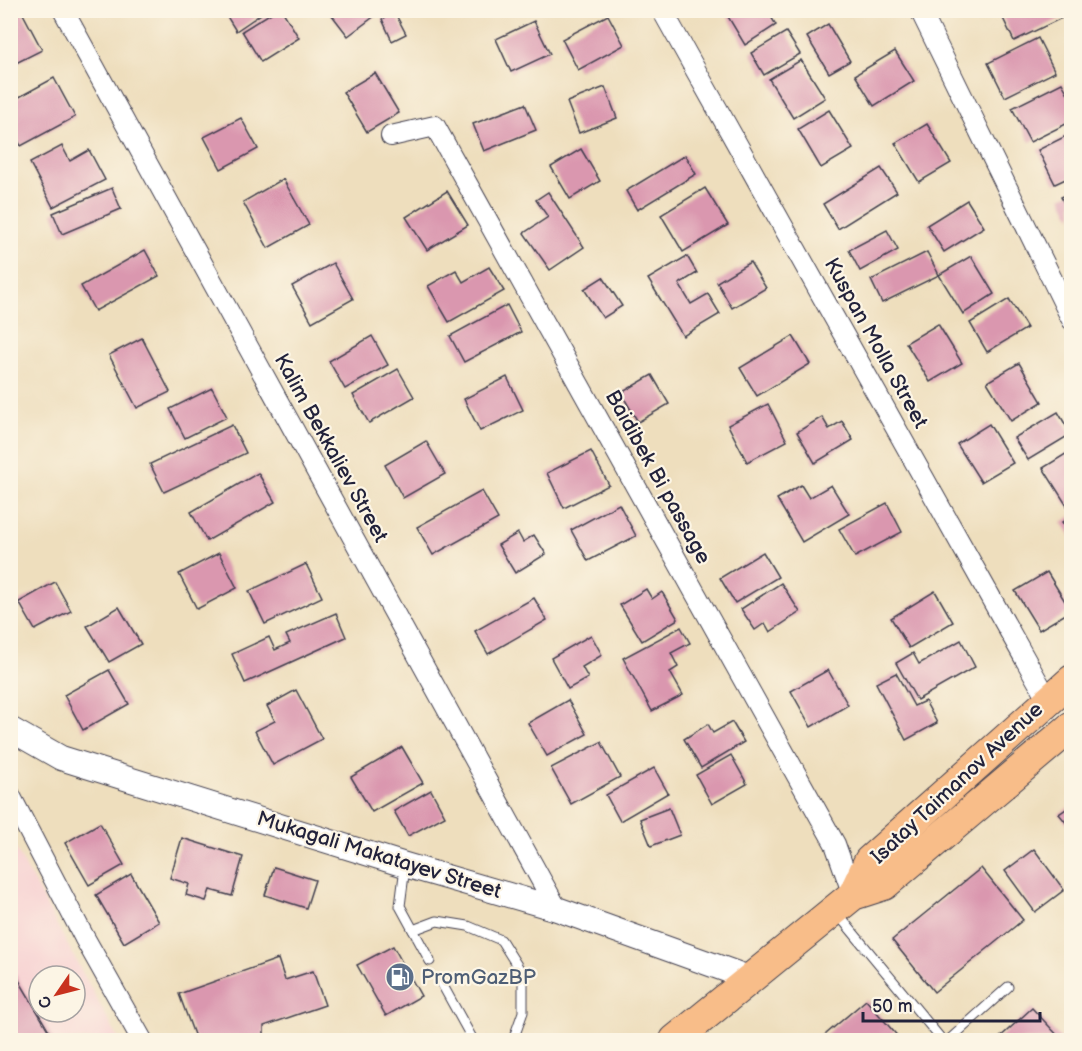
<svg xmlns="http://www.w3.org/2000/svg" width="1082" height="1051" viewBox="0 0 1082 1051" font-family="'Balsamiq Sans',sans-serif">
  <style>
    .built { fill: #f7cfd1; fill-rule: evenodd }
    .building { fill: #da97af }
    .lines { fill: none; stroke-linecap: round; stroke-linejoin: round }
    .service-casing { stroke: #413e4e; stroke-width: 11 }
    .minor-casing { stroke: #413e4e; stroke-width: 22 }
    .tertiary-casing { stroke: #413e4e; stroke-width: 26 }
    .primary-casing { stroke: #413e4e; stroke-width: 32 }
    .service { stroke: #fff; stroke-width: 9 }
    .minor { stroke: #fff; stroke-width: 20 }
    .tertiary { stroke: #fff; stroke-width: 24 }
    .primary { stroke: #f8bd89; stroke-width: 30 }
    .labels { text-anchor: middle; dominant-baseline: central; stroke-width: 4.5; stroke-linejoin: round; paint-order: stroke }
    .street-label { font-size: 21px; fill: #22223b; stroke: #fcf5e5 }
    .service-label { font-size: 21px; fill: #4e5e75; stroke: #fcf5e5; text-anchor: start }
  </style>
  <rect width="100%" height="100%" fill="#fcf5e5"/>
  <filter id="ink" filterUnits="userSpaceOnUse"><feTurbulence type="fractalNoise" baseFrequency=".0167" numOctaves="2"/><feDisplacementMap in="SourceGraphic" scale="12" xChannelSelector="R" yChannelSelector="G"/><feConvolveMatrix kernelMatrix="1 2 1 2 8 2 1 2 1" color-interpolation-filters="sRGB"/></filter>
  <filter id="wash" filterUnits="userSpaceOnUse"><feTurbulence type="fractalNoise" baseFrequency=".008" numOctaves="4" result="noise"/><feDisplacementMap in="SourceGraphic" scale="24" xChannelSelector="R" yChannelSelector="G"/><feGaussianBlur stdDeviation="1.35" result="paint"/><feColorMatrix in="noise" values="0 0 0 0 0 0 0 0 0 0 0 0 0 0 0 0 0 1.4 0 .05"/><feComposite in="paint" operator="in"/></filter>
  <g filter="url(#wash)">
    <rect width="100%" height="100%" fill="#eedebd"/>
    <path class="built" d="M11,840l108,200h-108zM39,976h36v36h-36z"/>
    <g id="blocks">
      <g class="building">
        <polygon points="21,10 42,50 10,66 10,16"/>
        <polygon points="223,10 267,10 236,31"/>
        <polygon points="276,10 282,10 299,38 261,62 242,31"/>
        <polygon points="328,10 373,10 376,15 348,36"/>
        <polygon points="724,10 767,10 776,25 745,45"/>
        <polygon points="999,10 1061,10 1064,17 1014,41"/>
        <polygon points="395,13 406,34 392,41 382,19"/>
        <polygon points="608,15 624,45 578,70 562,39"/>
        <polygon points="534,21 550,54 511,72 496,39"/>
        <polygon points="828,24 850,61 829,73 807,37"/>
        <polygon points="786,32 800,54 764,75 751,53"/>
        <polygon points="1038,38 1055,72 1005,97 988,63"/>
        <polygon points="895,51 914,81 874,106 855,75"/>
        <polygon points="801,60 825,98 793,118 769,79"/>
        <polygon points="375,73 399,113 367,132 343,92"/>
        <polygon points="54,78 75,117 21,146 10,125 10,102"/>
        <polygon points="1062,83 1072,101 1072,121 1030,142 1012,108"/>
        <polygon points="605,87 617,118 579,133 567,102"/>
        <polygon points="525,104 536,130 484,151 473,124"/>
        <polygon points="829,110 853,149 821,168 798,129"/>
        <polygon points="241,118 258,149 221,169 204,137"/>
        <polygon points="927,124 951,163 919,182 895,143"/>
        <polygon points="1072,133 1072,176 1055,184 1038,150"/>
        <polygon points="62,146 70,161 89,150 105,180 53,207 30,163"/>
        <polygon points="581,149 600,181 570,199 551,167"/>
        <polygon points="685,155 696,174 637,210 626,191"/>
        <polygon points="881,168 897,192 838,229 823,204"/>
        <polygon points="283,179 309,225 268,248 243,202"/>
        <polygon points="112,188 121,209 62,234 53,213"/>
        <polygon points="705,188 728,225 683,252 661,215"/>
        <polygon points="447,191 468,225 427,250 406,217"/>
        <polygon points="548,192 584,247 550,270 524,233 548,217 536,200"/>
        <polygon points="1072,192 1072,218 1061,197"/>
        <polygon points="967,200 984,227 944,252 927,225"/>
        <polygon points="887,230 898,250 860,271 849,250"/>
        <polygon points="145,250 159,276 95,311 81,286"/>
        <polygon points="927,252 939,275 882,303 871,280"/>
        <polygon points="687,256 697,273 679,284 691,304 708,294 720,314 683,336 648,279"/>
        <polygon points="971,256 994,294 963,314 939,275"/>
        <polygon points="750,262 766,288 732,308 717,282"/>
        <polygon points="333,263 353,299 312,322 292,286"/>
        <polygon points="489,267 504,291 449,322 428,286 456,270 463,282"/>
        <polygon points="603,277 622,306 603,318 584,289"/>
        <polygon points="1009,299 1027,328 987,352 970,323"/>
        <polygon points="507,305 521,332 464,362 450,336"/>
        <polygon points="938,324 962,363 930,382 906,343"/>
        <polygon points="372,336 388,365 345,389 329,361"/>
        <polygon points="793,336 810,364 757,396 740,368"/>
        <polygon points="142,338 170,392 137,408 109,355"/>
        <polygon points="10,354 16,363 10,367"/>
        <polygon points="1019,363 1042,402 1011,421 987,382"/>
        <polygon points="398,369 414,397 369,423 353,395"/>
        <polygon points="652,375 669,404 638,422 621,393"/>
        <polygon points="507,377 523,410 480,431 464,399"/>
        <polygon points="212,388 227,417 185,438 170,409"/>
        <polygon points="768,404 787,441 747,462 728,425"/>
        <polygon points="1058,412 1071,434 1028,460 1014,438"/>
        <polygon points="822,417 829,429 842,421 853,440 815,463 797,432"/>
        <polygon points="989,424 1013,463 981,482 957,444"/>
        <polygon points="232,425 246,453 164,492 150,464"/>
        <polygon points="426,441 445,474 403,498 385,465"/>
        <polygon points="1072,450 1072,503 1067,506 1043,468"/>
        <polygon points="591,451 609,485 564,508 547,473"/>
        <polygon points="258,473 275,502 207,541 191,512"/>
        <polygon points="801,485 809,498 831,485 849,514 802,542 777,499"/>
        <polygon points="482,491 498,519 433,555 417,527"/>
        <polygon points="887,503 902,532 855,557 839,529"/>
        <polygon points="619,504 636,536 588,561 571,530"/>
        <polygon points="1072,516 1072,537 1062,522"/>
        <polygon points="518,533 523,542 534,535 546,554 515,573 498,545"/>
        <polygon points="763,552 778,577 735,603 720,578"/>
        <polygon points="219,553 237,588 197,609 179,574"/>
        <polygon points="306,564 322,597 265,624 249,591"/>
        <polygon points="1047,572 1071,611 1039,630 1015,591"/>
        <polygon points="55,582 71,611 35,630 19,602"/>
        <polygon points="781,583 800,612 770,632 765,623 755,630 741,609"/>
        <polygon points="646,589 652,599 662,592 678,619 642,641 620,605"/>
        <polygon points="935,591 953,622 909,648 891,618"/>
        <polygon points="534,598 547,620 488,654 475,631"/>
        <polygon points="119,607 141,644 109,662 87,626"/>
        <polygon points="336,613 346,637 245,683 232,654 269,637 275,650 290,643 286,635"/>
        <polygon points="681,627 690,643 671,653 678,667 670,672 683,695 652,711 623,658"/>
        <polygon points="591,635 602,655 582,667 588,678 568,689 551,658"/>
        <polygon points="961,640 975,667 917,700 896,663 913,653 919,664"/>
        <polygon points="109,670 129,704 83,730 64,695"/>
        <polygon points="828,670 848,705 811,727 791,691"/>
        <polygon points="896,673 914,706 925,701 937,723 906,740 876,683"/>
        <polygon points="296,690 322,739 273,765 255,731 275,721 267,706"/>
        <polygon points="568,700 587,734 547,756 528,723"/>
        <polygon points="732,722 744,742 701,768 684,739 708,724 713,733"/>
        <polygon points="601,742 620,777 571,804 551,768"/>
        <polygon points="402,747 423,783 372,812 351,777"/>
        <polygon points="731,755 747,784 712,804 696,775"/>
        <polygon points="654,768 668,793 620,821 606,795"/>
        <polygon points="431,790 445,816 408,836 394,811"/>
        <polygon points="1072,805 1072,830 1059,814"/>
        <polygon points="669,808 680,835 651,846 640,819"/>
        <polygon points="100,823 124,865 89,885 65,843"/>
        <polygon points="182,838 243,857 232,896 210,890 206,901 186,895 189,884 170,878"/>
        <polygon points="1034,849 1064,890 1035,912 1005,871"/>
        <polygon points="274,867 315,880 306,908 265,895"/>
        <polygon points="981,868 1023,920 934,992 892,940"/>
        <polygon points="131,874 159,922 124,943 96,895"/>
        <polygon points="393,946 421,996 386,1016 357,965"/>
        <polygon points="278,959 285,980 313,971 325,1005 264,1026 264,1038 256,1040 240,1040 236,1036 223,1040 196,1040 179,994"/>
        <polygon points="10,965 54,1040 10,1040"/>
        <polygon points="866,1000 901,1040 819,1040"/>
        <polygon points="1032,1008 1062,1040 997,1040"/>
      </g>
    </g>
  </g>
  <g filter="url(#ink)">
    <use href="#blocks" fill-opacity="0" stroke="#413e4e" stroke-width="1.5"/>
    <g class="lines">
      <g class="service-casing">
        <g id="service">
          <polyline points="405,867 400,906 430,961"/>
          <polyline points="836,912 942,1040"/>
          <polyline points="413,930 437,921 468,926 501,940 523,975 523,1012 513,1040"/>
          <polyline points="442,984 473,1040"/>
          <polyline points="949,1040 1008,987"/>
        </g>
      </g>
      <g class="minor-casing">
        <g id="minor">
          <polyline points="63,10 557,909"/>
          <polyline points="662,10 1048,700"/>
          <polyline points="920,10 1072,320"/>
          <polyline points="391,136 435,126 835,844 853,895"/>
          <polyline points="10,795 84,937 142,1040"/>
        </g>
      </g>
      <g class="tertiary-casing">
        <polyline id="tertiary" points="10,729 61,758 405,865 557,909 749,978"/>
      </g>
      <g class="primary-casing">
        <g id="primary">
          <polyline points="853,895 869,861 1072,680"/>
          <polyline points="675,1040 853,895 884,885 1072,726"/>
        </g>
      </g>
      <use href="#service" class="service"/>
      <use href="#minor" class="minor"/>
      <use href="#tertiary" class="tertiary"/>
      <use href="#primary" class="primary"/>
    </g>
  </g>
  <defs>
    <g id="fuel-disc" transform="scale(1.5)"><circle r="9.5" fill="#5c6f8a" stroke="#fcf5e5"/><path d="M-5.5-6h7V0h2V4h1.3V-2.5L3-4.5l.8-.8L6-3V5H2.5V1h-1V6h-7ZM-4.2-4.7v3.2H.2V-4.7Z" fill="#fff"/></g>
  </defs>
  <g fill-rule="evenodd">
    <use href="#fuel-disc" x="400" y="977"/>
  </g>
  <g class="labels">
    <g class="street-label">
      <text transform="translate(876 343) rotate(61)">Kuspan Molla Street</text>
      <text transform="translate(331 448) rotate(61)">Kalim Bekkaliev Street</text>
      <text transform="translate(658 477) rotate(61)">Baidibek Bi passage</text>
      <text transform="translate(957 783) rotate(-43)">Isatay Taimanov Avenue</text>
      <text transform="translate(379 855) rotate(17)">Mukagali Makatayev Street</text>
    </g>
    <g class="service-label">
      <text x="421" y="977">PromGazBP</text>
    </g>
  </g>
  <rect width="1082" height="1051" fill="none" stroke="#fcf5e5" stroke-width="36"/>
  <g transform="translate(57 994) rotate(235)"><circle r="28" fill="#fcf5e5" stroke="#a5a1a1" stroke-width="1.5"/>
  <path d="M0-4.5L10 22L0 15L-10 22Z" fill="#c8321e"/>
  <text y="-9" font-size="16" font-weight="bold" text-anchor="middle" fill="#22223b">С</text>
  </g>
  <path d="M863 1012v9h177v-9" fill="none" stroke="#22223b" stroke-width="3"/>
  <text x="872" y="1012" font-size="18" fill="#22223b" stroke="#fcf5e5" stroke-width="4.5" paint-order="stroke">50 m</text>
</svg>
